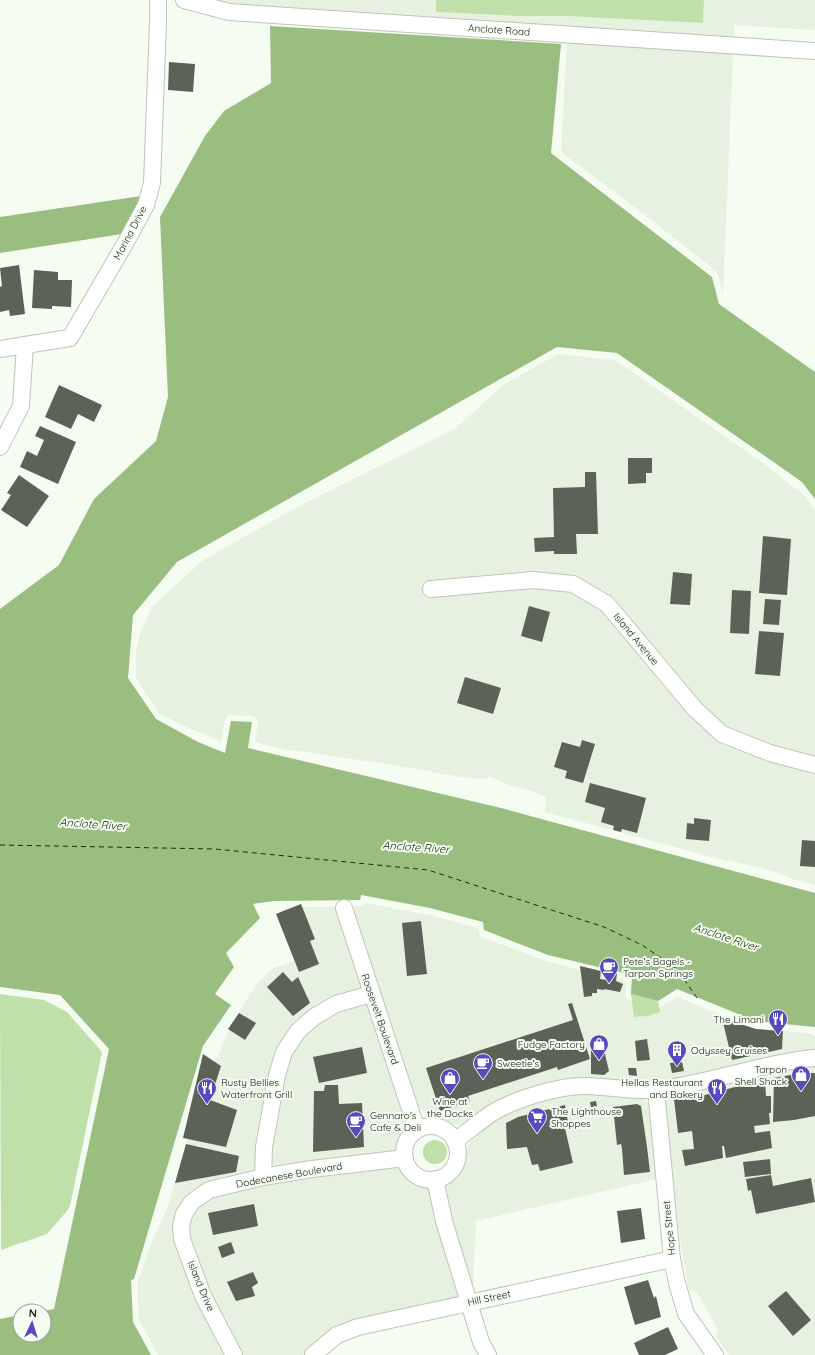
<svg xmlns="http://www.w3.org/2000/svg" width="815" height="1355" viewBox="0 0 815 1355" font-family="Quicksand,sans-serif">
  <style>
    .built { fill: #e6f1df }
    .green { fill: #bfe0a9 }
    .water { fill: #99be7f }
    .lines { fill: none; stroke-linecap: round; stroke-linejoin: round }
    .ferry { stroke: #193003; stroke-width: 1; stroke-dasharray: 5 4; stroke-linecap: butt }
    .building { fill: #5c6258 }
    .minor-casing { stroke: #bec5ba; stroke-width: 18 }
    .minor { stroke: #fff; stroke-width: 16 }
    .labels { text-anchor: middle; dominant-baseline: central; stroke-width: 4; stroke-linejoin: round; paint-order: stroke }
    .street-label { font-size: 10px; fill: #171915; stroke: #f5fcf1 }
    .poi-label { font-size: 10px; fill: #171915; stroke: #f5fcf1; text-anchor: start }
    .water-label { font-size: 11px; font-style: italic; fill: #193003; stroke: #f5fcf1 }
  </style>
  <rect width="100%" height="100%" fill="#f5fcf1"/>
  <g class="built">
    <polygon points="215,0 436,0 436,12 519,16 566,16 702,23 704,0 815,0 815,30 734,25 734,38 230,4"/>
    <polygon points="567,42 733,54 723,294 718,275 716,271 654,222 561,152"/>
    <polygon points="558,354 615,360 766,465 788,483 804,495 815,509 815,757 772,745 726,727 574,576 532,572 424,582 425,598 532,587 571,592 603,611 718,740 768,760 815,773 815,885 793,879 773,871 728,860 727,861 545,812 546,797 532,791 511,786 491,777 480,779 467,778 405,767 295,750 286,750 255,742 258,721 255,717 252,716 231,715 228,716 225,720 221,742 178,723 160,714 136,679 136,651 140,634 152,607 202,561 297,507 456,428 503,385"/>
    <polygon points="365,903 429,915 478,928 479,933 482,937 546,961 626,981 625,996 627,999 630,1001 659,1008 677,997 727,1017 735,1057 782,1045 785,1031 812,1034 815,1037 815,1051 784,1054 667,1081 644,1083 589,1078 571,1078 554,1081 508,1096 488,1107 472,1119 460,1125 450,1125 436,1121 432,1120 419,1107 399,1051 351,907 362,906"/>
    <polygon points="287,907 336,907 362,988 293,1027 256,1171 181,1205 180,1205 175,1216 176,1218 225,1355 158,1355 139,1320 137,1284 150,1246 169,1204 180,1164 186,1149 189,1119 202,1078 218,1056 227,1034 240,1010 256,985 273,968 287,964 297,958 278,912"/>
    <polygon points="367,1003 408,1127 401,1138 397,1151 312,1161 270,1168 271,1148 284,1077 290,1056 303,1037 318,1024 338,1012"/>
    <polygon points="804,1066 815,1066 815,1355 729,1355 716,1336 718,1330 697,1292 689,1290 687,1281 679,1232 663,1097"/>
    <polygon points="572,1094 588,1094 643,1098 648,1103 657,1179 476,1221 473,1287 451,1218 443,1185 451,1182 451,1180 455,1177 461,1168 469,1143 495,1120 513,1111 557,1097"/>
    <polygon points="400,1166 408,1179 417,1184 429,1187 460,1296 357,1319 315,1344 302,1355 242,1355 209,1293 189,1237 188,1227 191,1217 196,1208 211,1198 264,1185 313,1177"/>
  </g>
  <g class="green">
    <polygon points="436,0 704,0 703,23 566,16 519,16 436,12"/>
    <polygon points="0,994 44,1000 67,1012 102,1052 70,1206 67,1211 47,1234 1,1250"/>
    <polygon points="631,994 658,1001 660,1012 647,1016 634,1017"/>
    <circle cx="435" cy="1152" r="12"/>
  </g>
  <g class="water">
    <polygon points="270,26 561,44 551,153 712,277 719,304 815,372 815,499 802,482 617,353 557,347 177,562 133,615 128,678 156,719 198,742 225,753 231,721 252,722 248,748 501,808 815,893 815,1027 755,1021 677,989 658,1001 631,994 632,975 548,955 484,930 483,922 430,908 361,895 360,900 274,901 253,904 260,918 226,953 234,967 215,994 231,1005 203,1046 134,1279 131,1280 133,1322 151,1355 0,1355 0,1319 20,1315 20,1335 44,1335 43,1311 54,1309 109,1049 60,995 0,987 0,609 59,565 94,499 156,441 168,397 160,217 205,136 224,111 271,83"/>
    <polygon points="141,196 122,234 0,253 0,217"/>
  </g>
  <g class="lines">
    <polyline class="ferry" points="0,845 215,849 428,870 604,927 642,945 677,969 697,998"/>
  </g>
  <g class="building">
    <polygon points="169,62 195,64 193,92 168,90"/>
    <polygon points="19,265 25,314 10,316 9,310 0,312 0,287 2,286 0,268"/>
    <polygon points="34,270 58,272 58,280 72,280 71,307 52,306 52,309 32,308"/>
    <polygon points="59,385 102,405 94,422 78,414 71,429 45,417"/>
    <polygon points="40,426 76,442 58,484 20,467 27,451 37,456 44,440 35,436"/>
    <polygon points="628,458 652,458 652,473 646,473 646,483 628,484"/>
    <polygon points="585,472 596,472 598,534 576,534 577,554 554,554 554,551 535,552 534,538 554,537 553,488 585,487"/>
    <polygon points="19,475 49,496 27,527 1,510 11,495 7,493"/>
    <polygon points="763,536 791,539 787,595 759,593"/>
    <polygon points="673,572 692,574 690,605 670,604"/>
    <polygon points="732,590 751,591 749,634 730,633"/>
    <polygon points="765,599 781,600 779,625 763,624"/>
    <polygon points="529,606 550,612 542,642 521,636"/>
    <polygon points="759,631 784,633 780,676 755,674"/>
    <polygon points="465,677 501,688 493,714 457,703"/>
    <polygon points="582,740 595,744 583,783 565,778 567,771 554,767 562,742 580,747"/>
    <polygon points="590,783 646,798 637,833 622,829 621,832 613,830 614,826 601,822 605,808 585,802"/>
    <polygon points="694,818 711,820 709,841 686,839 687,823 694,824"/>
    <polygon points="802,840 815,841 815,867 800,866"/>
    <polygon points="301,904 315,939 310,941 319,964 299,972 276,914"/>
    <polygon points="421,921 427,974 407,976 402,923"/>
    <polygon points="580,966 601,971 600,979 607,980 608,972 617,974 616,981 623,984 620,992 604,989 604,990 597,989 597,993 592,993 592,996 584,997"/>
    <polygon points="283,972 292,982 298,977 310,1003 293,1016 267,987"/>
    <polygon points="572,1003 590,1059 558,1070 557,1067 468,1096 470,1101 440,1111 426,1068 573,1020 568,1004"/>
    <polygon points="239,1013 256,1023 245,1040 228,1029"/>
    <polygon points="722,1018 756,1029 783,1031 782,1049 732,1060"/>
    <polygon points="647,1039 650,1060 637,1061 635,1041"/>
    <polygon points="362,1047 367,1073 319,1083 313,1057"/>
    <polygon points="591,1048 604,1050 609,1071 604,1075 591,1074"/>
    <polygon points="203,1054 221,1066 210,1100 237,1110 226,1147 183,1138"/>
    <polygon points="682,1062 684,1071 672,1073 670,1063"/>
    <polygon points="628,1068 636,1068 637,1076 629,1075"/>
    <polygon points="807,1073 815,1073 815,1116 794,1120 773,1122 774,1078 796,1074 807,1075"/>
    <polygon points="750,1083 750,1086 765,1083 766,1096 771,1096 771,1113 769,1113 770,1124 754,1126 755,1133 770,1131 772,1148 726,1158 724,1146 722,1146 723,1158 685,1166 682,1150 694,1149 692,1131 678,1133 674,1099 705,1095"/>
    <polygon points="325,1085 338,1085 339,1104 362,1103 364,1147 313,1152 314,1091 324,1091"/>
    <polygon points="596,1101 597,1107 591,1107 590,1102"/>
    <polygon points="637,1104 641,1106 647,1147 650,1172 624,1175 622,1149 621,1144 617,1145 613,1107"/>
    <polygon points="565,1105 568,1122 564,1124 573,1163 540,1171 538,1164 532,1165 527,1147 507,1149 506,1123 518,1117"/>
    <polygon points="186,1144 239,1156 236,1172 175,1183"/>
    <polygon points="770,1159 771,1174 745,1177 743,1162"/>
    <polygon points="771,1175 773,1186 811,1178 815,1202 756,1214 751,1190 748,1191 746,1179"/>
    <polygon points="254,1204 258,1226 213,1235 208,1213"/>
    <polygon points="641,1208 645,1239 621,1243 617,1211"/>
    <polygon points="231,1242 235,1253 222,1258 218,1247"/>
    <polygon points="253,1272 258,1283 252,1287 255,1296 236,1301 227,1282"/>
    <polygon points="648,1280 654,1298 656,1296 661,1317 635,1325 624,1287"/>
    <polygon points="786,1291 811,1320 793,1336 768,1306"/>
    <polygon points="668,1327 678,1349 665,1355 639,1355 634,1343"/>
  </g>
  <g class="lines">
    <g class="minor-casing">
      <g id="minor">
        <polyline points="184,0 229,12 815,51"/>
        <polyline points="25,345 70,338 126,242 146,205 152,183 158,22 158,0"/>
        <polyline points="0,349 25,345 21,406 0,447"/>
        <polyline points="431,589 533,580 573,584 607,604 695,709 722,734 770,753 815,765"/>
        <polyline points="344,908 417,1130"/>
        <polyline points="656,1090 672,1259 677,1283 686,1314 715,1355"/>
        <circle cx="431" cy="1153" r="27"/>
        <path d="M455,1141c12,-9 24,-19 37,-28 23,-14 68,-28 95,-27 28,1 55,7 82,2 30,-5 60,-13 89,-20 19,-4 38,-9 57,-10"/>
        <polyline points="263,1177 264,1147 277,1075 284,1052 298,1031 314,1017 336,1004 371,994"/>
        <polyline points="435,1179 444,1221 481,1342 488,1355"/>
        <polyline points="234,1355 203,1296 182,1239 181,1226 184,1214 192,1202 209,1190 263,1177 312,1169 405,1158"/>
        <polyline points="313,1355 337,1335 358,1327 672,1259"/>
      </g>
    </g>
    <use href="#minor" class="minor"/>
  </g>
  <defs>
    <g id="cafe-pin" transform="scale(1)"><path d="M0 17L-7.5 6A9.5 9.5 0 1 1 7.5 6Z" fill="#5849c1" stroke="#f5fcf1"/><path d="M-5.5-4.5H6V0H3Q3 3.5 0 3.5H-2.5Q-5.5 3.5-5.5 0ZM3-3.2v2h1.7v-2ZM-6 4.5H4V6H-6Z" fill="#fff"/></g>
    <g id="restaurant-pin" transform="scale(1)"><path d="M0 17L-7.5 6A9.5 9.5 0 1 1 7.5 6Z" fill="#5849c1" stroke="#f5fcf1"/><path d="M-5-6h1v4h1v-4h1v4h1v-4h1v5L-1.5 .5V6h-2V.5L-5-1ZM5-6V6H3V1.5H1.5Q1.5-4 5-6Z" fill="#fff"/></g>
    <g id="shop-pin" transform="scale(1)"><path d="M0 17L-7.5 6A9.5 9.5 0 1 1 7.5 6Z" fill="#5849c1" stroke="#f5fcf1"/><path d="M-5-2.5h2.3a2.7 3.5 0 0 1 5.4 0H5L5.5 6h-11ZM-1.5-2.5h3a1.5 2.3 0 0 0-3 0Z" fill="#fff"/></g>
    <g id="building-pin" transform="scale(1)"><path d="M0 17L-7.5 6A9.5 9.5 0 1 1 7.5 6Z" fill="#5849c1" stroke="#f5fcf1"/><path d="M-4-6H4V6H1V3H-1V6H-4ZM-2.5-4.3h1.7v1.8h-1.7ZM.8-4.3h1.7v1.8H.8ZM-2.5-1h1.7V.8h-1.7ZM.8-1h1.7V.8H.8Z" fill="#fff"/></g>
    <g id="supermarket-pin" transform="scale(1)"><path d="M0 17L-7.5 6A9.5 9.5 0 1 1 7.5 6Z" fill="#5849c1" stroke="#f5fcf1"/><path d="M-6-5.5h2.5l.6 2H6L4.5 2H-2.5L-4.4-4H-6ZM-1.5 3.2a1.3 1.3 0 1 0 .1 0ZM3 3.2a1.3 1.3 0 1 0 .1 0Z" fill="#fff"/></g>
  </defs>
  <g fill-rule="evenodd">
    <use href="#cafe-pin" x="609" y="967"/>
    <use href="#restaurant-pin" x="778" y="1019"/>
    <use href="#shop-pin" x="599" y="1044"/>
    <use href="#building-pin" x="677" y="1050"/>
    <use href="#cafe-pin" x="483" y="1063"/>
    <use href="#shop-pin" x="801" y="1075"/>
    <use href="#shop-pin" x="450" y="1078"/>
    <use href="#restaurant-pin" x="207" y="1088"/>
    <use href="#restaurant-pin" x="717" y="1088"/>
    <use href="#supermarket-pin" x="537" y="1117"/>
    <use href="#cafe-pin" x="356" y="1121"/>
  </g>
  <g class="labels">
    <g class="street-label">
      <text transform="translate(499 30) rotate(4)">Anclote Road</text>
      <text transform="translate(130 233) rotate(-62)">Marina Drive</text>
      <text transform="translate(636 639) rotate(50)">Island Avenue</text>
      <text transform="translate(380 1019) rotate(71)">Roosevelt Boulevard</text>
      <text transform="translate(289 1175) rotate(-10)">Dodecanese Boulevard</text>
      <text transform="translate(669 1228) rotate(-96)">Hope Street</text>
      <text transform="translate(201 1286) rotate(67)">Island Drive</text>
      <text transform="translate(489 1298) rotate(-12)">Hill Street</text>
    </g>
    <g class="poi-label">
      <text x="623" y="961">Pete's Bagels -<tspan x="623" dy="12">Tarpon Springs</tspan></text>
      <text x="764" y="1019" text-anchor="end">The Limani</text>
      <text x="585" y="1044" text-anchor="end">Fudge Factory</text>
      <text x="691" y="1050">Odyssey Cruises</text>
      <text x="497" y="1063">Sweetie's</text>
      <text x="787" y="1069" text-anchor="end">Tarpon<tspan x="787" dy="12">Shell Shack</tspan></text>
      <text x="221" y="1082">Rusty Bellies<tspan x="221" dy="12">Waterfront Grill</tspan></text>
      <text x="703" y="1082" text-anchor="end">Hellas Restaurant<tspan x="703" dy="12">and Bakery</tspan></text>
      <text x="450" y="1101" text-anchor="middle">Wine at<tspan x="450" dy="12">the Docks</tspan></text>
      <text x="551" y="1111">The Lighthouse<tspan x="551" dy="12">Shoppes</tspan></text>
      <text x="370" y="1115">Gennaro's<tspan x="370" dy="12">Cafe &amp; Deli</tspan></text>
    </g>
    <g class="water-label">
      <text transform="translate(93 824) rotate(4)">Anclote River</text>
      <text transform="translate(416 847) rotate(4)">Anclote River</text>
      <text transform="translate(726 937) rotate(18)">Anclote River</text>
    </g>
  </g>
  <g transform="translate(32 1323) rotate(4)"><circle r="19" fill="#f5fcf1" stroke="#9ca199"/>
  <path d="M0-3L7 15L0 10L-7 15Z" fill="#5849c1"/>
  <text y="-6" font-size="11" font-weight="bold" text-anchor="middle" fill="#171915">N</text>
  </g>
</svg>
